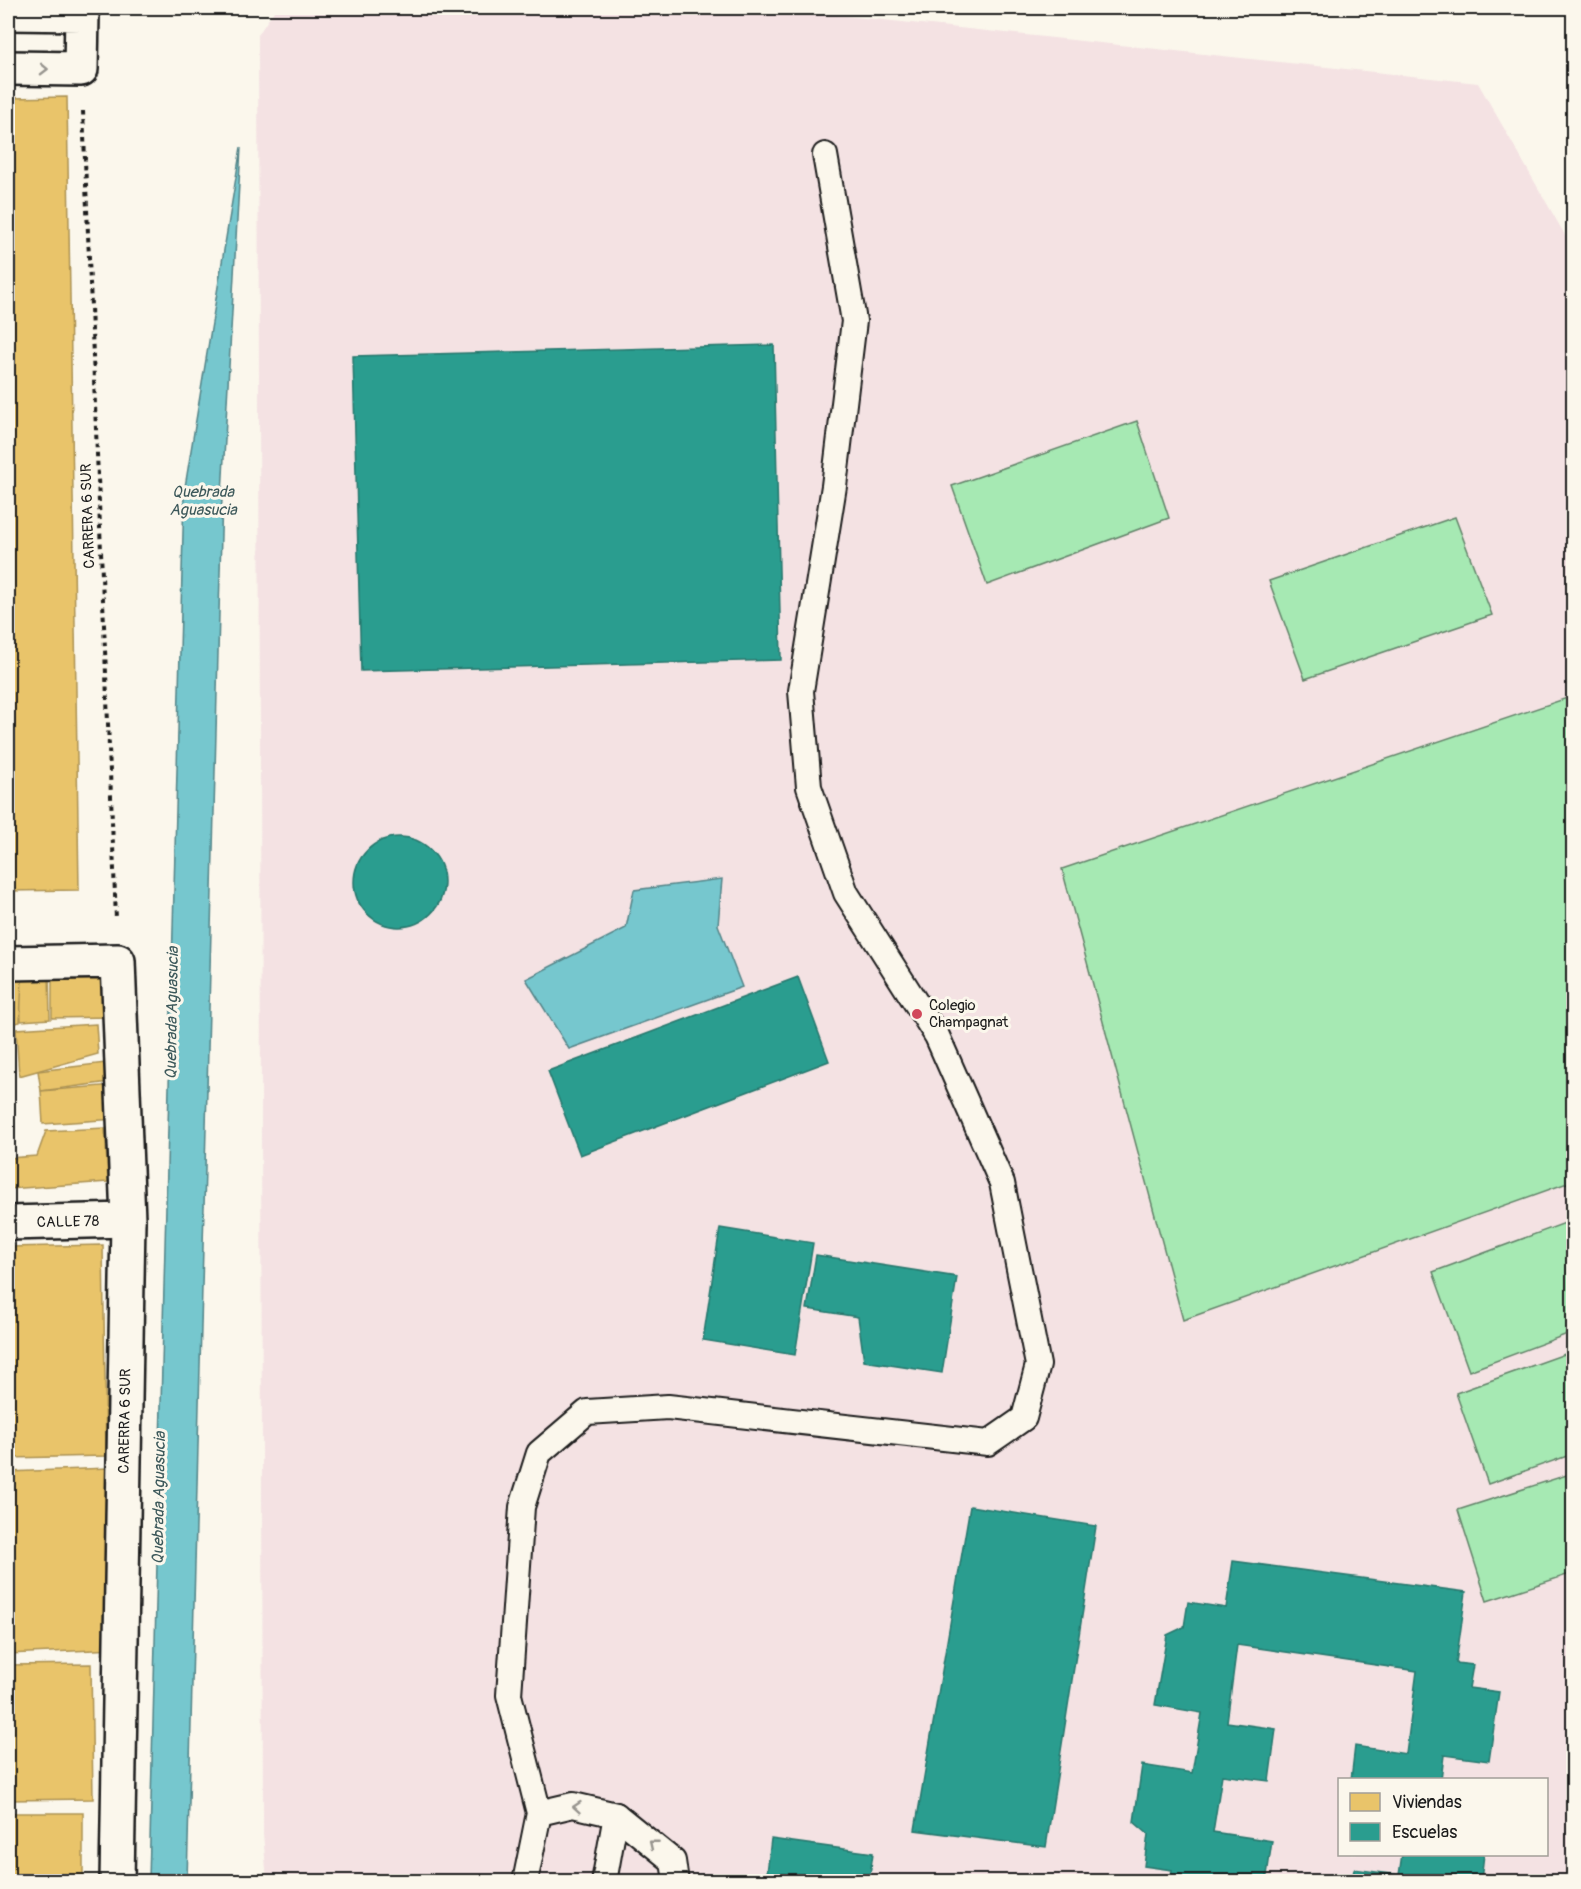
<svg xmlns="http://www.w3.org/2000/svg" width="1581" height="1889" viewBox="0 0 1581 1889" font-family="Pangolin,sans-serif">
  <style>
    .built { fill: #f4e2e3; fill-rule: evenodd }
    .green { fill: #a6e9b3; stroke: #618268; stroke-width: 1.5 }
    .water { fill: #76c7ce; stroke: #528387; stroke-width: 1.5 }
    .homes { fill: #e9c46a; stroke: #ac9253; stroke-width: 1.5 }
    .schools { fill: #2a9d8f; stroke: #26766c; stroke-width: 1.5 }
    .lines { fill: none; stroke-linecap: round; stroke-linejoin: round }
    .lane-casing { stroke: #1c1c1c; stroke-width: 28 }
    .street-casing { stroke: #1c1c1c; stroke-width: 38 }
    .path { stroke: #1c1c1c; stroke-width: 4; stroke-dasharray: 4.5 4.5; stroke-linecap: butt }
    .lane { stroke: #fbf7ec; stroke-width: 24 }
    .street { stroke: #fbf7ec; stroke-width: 33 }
    .oneway { stroke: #97948e }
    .poi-dot { fill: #d1495b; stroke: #fbf7ec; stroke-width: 2 }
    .labels { text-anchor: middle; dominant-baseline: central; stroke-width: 6; stroke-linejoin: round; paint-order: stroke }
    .street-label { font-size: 15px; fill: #1c1c1c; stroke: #fbf7ec }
    .poi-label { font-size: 15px; fill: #1c1c1c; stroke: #fbf7ec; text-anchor: start }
    .water-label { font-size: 16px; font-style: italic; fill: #3c585a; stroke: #fbf7ec }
  </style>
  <rect width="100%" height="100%" fill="#fbf7ec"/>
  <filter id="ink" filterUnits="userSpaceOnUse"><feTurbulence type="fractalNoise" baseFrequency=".0167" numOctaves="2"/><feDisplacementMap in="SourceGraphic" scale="12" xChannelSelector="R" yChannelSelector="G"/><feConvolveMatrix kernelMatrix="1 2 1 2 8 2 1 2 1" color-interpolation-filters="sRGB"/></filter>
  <g filter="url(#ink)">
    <path class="built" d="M276,8h494l708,75 95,166v1632h-1306l-4,-47 -5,-1799zM1340,1780h206v74h-206z"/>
    <g class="green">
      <polygon points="1137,421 1169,518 987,585 952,486"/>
      <polygon points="1455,517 1492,615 1305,679 1269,581"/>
      <polygon points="1573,696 1573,1181 1183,1320 1062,869"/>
      <polygon points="1573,1220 1573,1332 1469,1371 1433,1272"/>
      <polygon points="1573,1351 1573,1454 1488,1484 1456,1393"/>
      <polygon points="1573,1473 1573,1573 1487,1601 1458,1510"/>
    </g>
    <g class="water">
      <polygon points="241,147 222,494 187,1881 149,1881 184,493"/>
      <polygon points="722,879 718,925 742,987 569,1049 526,979 626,928 634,890"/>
    </g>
    <g class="homes">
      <polygon points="67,97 79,890 8,891 8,98"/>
      <polygon points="49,974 50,1019 21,1021 19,975"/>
      <polygon points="52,977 109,977 109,1017 52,1018"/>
      <polygon points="22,978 20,1022 8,1025 8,980"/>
      <polygon points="96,1024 98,1054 19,1076 16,1029"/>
      <polygon points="114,1062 117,1081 41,1091 38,1071"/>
      <polygon points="114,1085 116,1119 43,1124 41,1091"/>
      <polygon points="105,1128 108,1182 8,1189 8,1158 37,1156 46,1131"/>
      <polygon points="103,1245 106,1456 8,1458 8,1247"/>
      <polygon points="108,1468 115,1649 8,1654 8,1472"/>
      <polygon points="91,1664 93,1799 8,1800 8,1665"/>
      <rect x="8" y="1813" width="75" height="69"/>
    </g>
    <g class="schools">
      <polygon points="774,345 781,660 361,671 353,356"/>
      <circle cx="399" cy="882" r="45"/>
      <polygon points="798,977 829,1061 580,1155 548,1071"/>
      <polygon points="720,1228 813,1243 795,1355 703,1340"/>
      <polygon points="816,1255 957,1277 942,1373 864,1361 858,1317 807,1309"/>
      <polygon points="970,1506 1096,1526 1046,1847 915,1830"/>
      <polygon points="1233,1561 1466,1592 1456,1663 1473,1665 1469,1688 1499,1692 1489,1761 1444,1755 1441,1780 1351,1780 1355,1746 1406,1754 1417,1671 1237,1645 1227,1722 1276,1729 1269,1781 1222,1775 1213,1832 1272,1841 1266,1882 1170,1882 1172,1870 1144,1866 1148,1834 1134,1822 1142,1765 1192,1773 1202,1713 1155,1705 1167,1635 1184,1627 1188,1602 1226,1608"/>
      <polygon points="771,1839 873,1853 869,1882 766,1882"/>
      <polygon points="1402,1854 1484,1854 1481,1880 1448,1876 1448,1882 1352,1882 1354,1869 1399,1875"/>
    </g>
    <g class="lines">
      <g class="lane-casing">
        <g id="lane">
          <polyline points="539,1813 573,1805 616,1815 673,1861 676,1882"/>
          <polyline points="525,1882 539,1813 509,1695 522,1507 539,1453 587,1412 668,1407 988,1443 1024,1418 1038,1365 1002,1183 937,1036 846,893 809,787 801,691 834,486 854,321 825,155"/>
          <polyline points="604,1882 616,1815"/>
        </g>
      </g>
      <g class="street-casing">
        <g id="street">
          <polyline points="8,13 82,14 81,69 8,68"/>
          <polyline points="8,963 118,961 128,1220 117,1882"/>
          <polyline points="8,1223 128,1220"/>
        </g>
      </g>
      <polyline class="path" points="83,111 116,919"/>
      <use href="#lane" class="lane"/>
      <use href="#street" class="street"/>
    </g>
    <defs><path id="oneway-chevron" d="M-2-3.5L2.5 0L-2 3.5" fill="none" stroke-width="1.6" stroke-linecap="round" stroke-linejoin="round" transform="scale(1.5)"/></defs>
    <g class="oneway">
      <use href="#oneway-chevron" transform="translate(44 69) rotate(1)"/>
      <use href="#oneway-chevron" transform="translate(577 1807) rotate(-175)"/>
      <use href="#oneway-chevron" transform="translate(653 1844) rotate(-141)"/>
    </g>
  </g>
  <circle class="poi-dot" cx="917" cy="1014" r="6"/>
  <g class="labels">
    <g class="street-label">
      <text transform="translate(88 516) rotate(-92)">CARRERA 6 SUR</text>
      <text transform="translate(68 1222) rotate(-1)">CALLE 78</text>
      <text transform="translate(125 1421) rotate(-89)">CARERRA 6 SUR</text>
    </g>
    <g class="poi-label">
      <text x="929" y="1005">Colegio<tspan x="929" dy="17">Champagnat</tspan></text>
    </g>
    <g class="water-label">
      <text x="203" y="492">Quebrada<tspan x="203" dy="18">Aguasucia</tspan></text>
      <text transform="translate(172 1013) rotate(-89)">Quebrada Aguasucia</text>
      <text transform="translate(159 1498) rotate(-89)">Quebrada Aguasucia</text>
    </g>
  </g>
  <rect width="1581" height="1889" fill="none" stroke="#fbf7ec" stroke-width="30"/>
  <rect x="15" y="15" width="1551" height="1859" fill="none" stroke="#1c1c1c" stroke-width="2" filter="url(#ink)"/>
  <rect x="1338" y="1778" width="210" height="78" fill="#fbf7ec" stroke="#a29f99" stroke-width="1.5"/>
  <rect x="1350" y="1793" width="30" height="18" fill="#e9c46a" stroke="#a29f99" stroke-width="1.5"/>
  <text x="1392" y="1808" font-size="18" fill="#1c1c1c">Viviendas</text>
  <rect x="1350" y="1823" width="30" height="18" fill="#2a9d8f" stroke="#a29f99" stroke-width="1.5"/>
  <text x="1392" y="1838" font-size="18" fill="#1c1c1c">Escuelas</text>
</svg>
